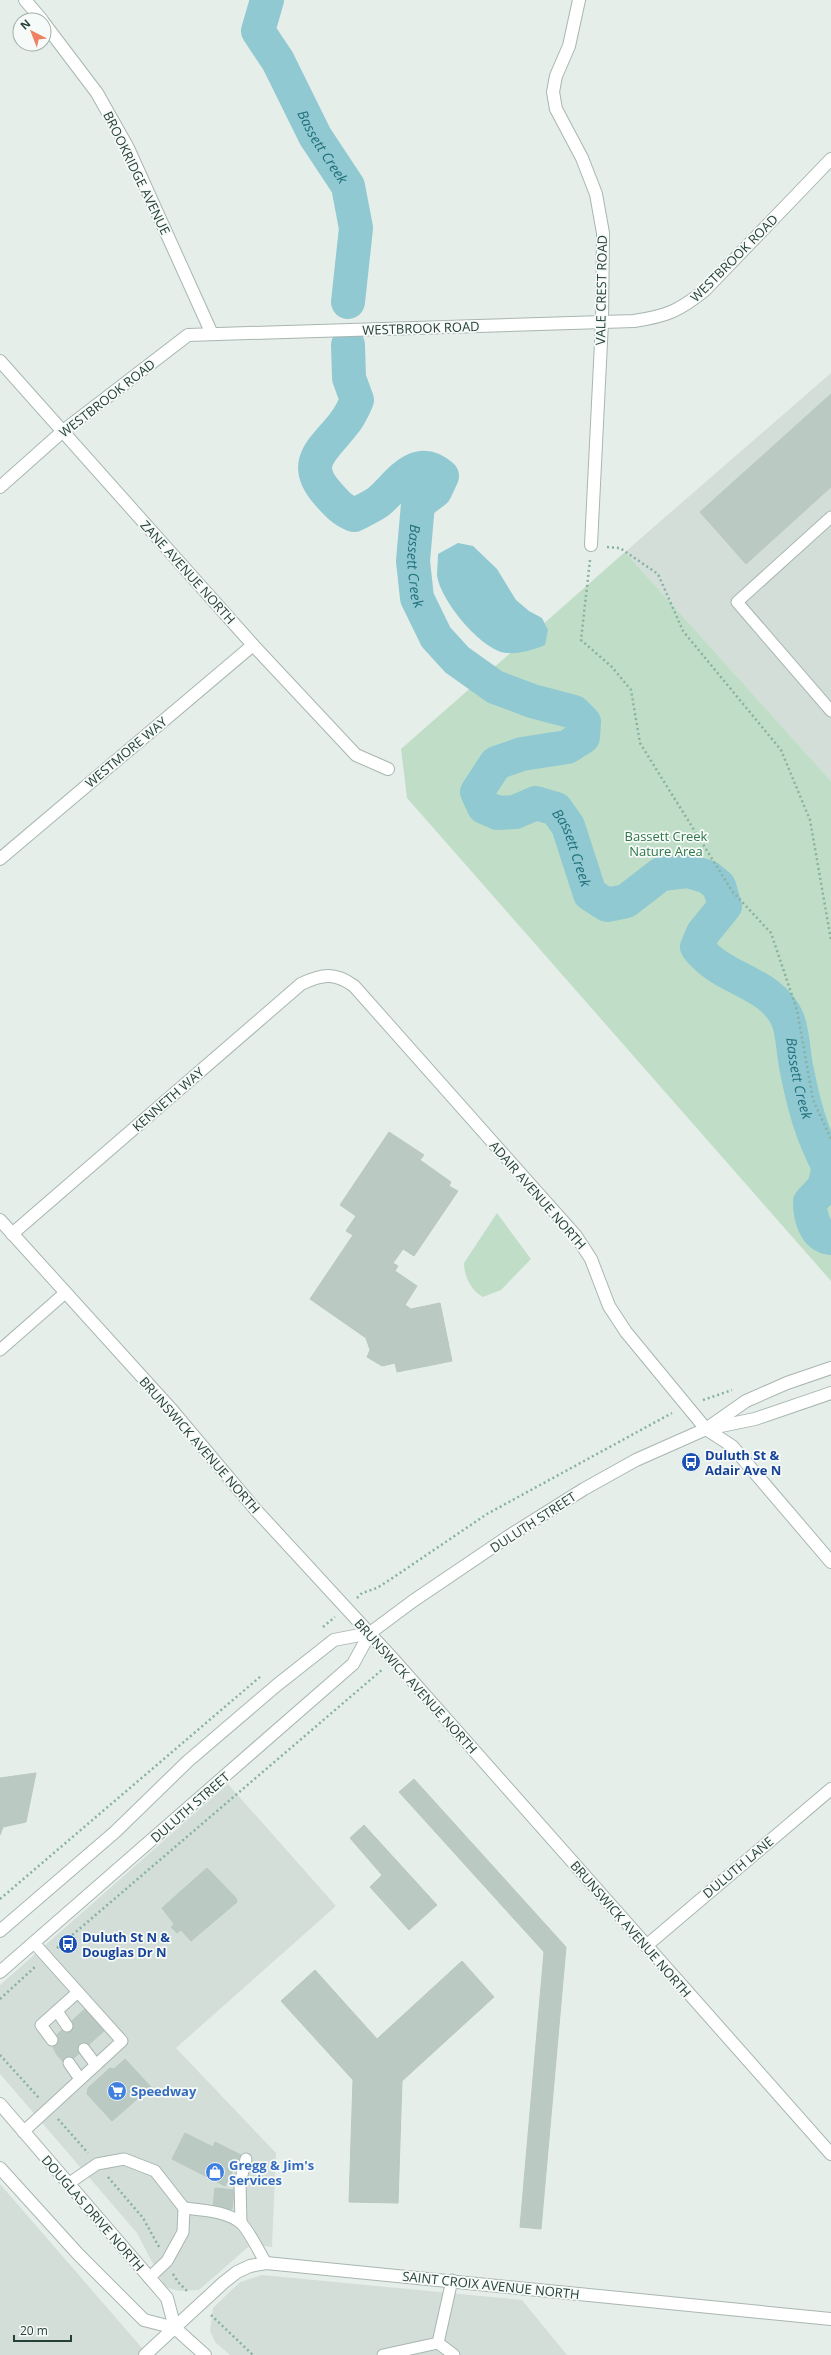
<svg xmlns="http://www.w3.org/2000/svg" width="831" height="2355" viewBox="0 0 831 2355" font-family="'Open Sans',sans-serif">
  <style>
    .built { fill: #d4ded9 }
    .green { fill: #c0dec7 }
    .water { fill: #90c9d1 }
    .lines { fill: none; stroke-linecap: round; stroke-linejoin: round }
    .river { stroke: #90c9d1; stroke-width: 34 }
    .building { fill: #bbc9c3; stroke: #b8c8c1 }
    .service-casing { stroke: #a8b6b1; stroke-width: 13 }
    .minor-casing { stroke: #a8b6b1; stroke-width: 14 }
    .tertiary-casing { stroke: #a8b6b1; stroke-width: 14 }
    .path { stroke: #87b1a2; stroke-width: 2.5; stroke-dasharray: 2 3; stroke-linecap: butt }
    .service { stroke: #fff; stroke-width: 11 }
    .minor { stroke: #fff; stroke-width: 12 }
    .tertiary { stroke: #fff; stroke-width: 12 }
    .labels { text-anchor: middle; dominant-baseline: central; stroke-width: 3.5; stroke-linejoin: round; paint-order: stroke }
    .street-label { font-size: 13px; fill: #254038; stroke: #f6faf8 }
    .park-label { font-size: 13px; fill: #307648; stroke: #f6faf8 }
    .transit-label { font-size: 13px; font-weight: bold; fill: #164399; stroke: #f6faf8; text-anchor: start }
    .shop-label { font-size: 13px; font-weight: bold; fill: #366cbe; stroke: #f6faf8; text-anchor: start }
    .water-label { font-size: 14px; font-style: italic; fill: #206f7b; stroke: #f6faf8 }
  </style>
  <rect width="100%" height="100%" fill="#e6eeea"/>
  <g class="built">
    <polygon points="831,373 831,781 625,552"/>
    <polygon points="228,1784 336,1906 176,2048 276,2153 272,2247 256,2245 247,2248 199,2290 179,2291 165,2287 137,2233 0,2074 0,1985"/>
    <polygon points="0,2184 148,2355 0,2355"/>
    <polygon points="262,2275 522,2300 567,2355 230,2355 215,2342 210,2331 213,2308 240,2282"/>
  </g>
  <g class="green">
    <polygon points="625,552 831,781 831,1281 407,798 401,749"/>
    <path d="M497,1213l34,46 -30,31 -18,7c-12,-6 -19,-21 -19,-34z"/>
  </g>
  <path class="water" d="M458,543l15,3 24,23 19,31 13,11 13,7 6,12 -3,15c-12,5 -25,9 -39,8 -25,-3 -66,-53 -69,-78 0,-6 1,-14 1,-21z"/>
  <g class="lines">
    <g class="river">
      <path id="s1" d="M267,0l-9,31 20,30 37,75 33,50 8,42 -8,74"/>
      <path id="s2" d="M348,345l1,33 8,22c-3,7 -7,16 -12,22 -20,27 -46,40 -17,72 8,9 14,16 26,21 8,-4 17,-8 24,-13 19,-15 37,-50 64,-26l-7,15 -17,13 -5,57 4,37 19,39 21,23 38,27 37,14 42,11 10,10 -1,15 -16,10 -45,7 -26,9 -19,29 7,15 14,6 17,-1 21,-9 20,6 12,17 22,68 17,11 19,-4 35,-27 27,-3 20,6 11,9 6,20 -22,27 -6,14c24,33 73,34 90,71 6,13 6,33 9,48 7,36 15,68 33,101l-5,20 -14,15c0,13 4,34 21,36"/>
    </g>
  </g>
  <g class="building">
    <polygon points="831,394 831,487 746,564 700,512"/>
    <polygon points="389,1132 424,1155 420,1160 451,1182 449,1186 458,1191 414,1256 403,1249 393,1263 398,1266 395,1271 417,1286 405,1305 411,1309 440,1303 452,1361 397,1372 395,1363 382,1366 367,1357 370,1350 366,1338 310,1299 353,1235 346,1231 356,1216 340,1205"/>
    <polygon points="36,1773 26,1822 3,1827 0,1835 0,1778"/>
    <polygon points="414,1779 566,1947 541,2229 520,2227 544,1952 399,1792"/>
    <polygon points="364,1825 437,1905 409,1930 370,1887 382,1875 350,1838"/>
    <polygon points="207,1868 236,1898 237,1902 191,1941 181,1930 177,1933 171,1927 174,1924 162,1908"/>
    <polygon points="462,1961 494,1997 402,2081 398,2203 349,2202 353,2080 281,2001 315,1970 377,2039"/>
    <polygon points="87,2007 97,2018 104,2031 66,2065 57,2055 50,2041"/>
    <polygon points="125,2059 151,2087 112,2121 87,2094 88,2088 110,2068 114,2069"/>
    <polygon points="185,2133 213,2147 215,2142 241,2155 225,2186 172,2159"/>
    <polygon points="215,2188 234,2190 232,2209 213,2208"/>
  </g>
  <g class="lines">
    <g class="service-casing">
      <g id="service">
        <polyline points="831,517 737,602 831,711"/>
        <polyline points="0,1350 65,1293"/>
        <polyline points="57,2011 67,2026"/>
        <polyline points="52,2040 41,2025 78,1992"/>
        <polyline points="84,2049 96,2065"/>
        <polyline points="69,2063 80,2079"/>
        <polyline points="23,2132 122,2041 34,1943"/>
        <polyline points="68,2184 97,2164 124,2159 155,2171 184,2208 183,2232 167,2261 149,2278"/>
        <path d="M184,2208c18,2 43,3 57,15 9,9 18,29 25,40"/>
        <polyline points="241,2223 240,2183 246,2159"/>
        <polyline points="438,2343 454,2355"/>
        <polyline points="383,2355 438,2343 452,2280"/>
      </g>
    </g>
    <g class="minor-casing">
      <g id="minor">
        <polyline points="25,0 42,20"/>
        <polyline points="579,0 569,46 556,76 553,92 556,109 582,158 596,194 603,233 602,322 591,545"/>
        <polyline points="44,23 97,93 128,148 212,334"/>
        <polyline points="0,361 253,645 356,755 388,769"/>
        <path d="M0,487l63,-56 125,-96 446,-14c33,-5 45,-10 71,-31l126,-131"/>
        <polyline points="0,859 253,645"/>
        <polyline points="0,1220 172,1410 255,1509 394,1660 831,2154"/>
        <path d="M12,1234l289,-250c21,-10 34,-12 53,2l222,250 15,23 18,47 17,26 80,97 26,17 99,116"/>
        <polyline points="646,1946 831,1789"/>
      </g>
    </g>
    <g class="tertiary-casing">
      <g id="tertiary">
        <polyline points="711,1428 755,1419 831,1393"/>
        <polyline points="0,1931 115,1832 188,1761 277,1685 334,1640 370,1633 413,1601 509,1536 584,1489 636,1460 706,1429 746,1401 787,1383 831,1368"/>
        <polyline points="0,1972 353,1664 370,1633"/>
        <polyline points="0,2104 167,2298 175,2328"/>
        <polyline points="0,2168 78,2254 144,2320 175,2328 205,2355"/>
        <polyline points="145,2355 223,2283 237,2272 250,2266 266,2263 831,2319"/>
      </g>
    </g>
    <g class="path">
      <polyline points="607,547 620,548 658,574 683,631 781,750 810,820 831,940"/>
      <polyline points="590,560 581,640 612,667 631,690 640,743 732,891 771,933 797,1010 813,1100 831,1139"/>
      <polyline points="703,1400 732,1390"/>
      <polyline points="357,1598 362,1593 377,1588 394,1577 487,1514 672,1413"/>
      <polyline points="323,1627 335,1617"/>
      <polyline points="0,1899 261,1676"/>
      <polyline points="57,1948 383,1669"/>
      <polyline points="0,1999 35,1967"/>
      <polyline points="0,2055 39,2098"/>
      <polyline points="58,2119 88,2153"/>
      <polyline points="108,2177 143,2218 159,2247"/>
      <polyline points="173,2274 178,2282 189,2293"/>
      <polyline points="211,2315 253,2355"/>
    </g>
    <use href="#service" class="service"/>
    <use href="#minor" class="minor"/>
    <use href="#tertiary" class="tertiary"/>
  </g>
  <defs>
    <g id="bus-disc" transform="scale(1)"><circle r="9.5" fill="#1a4fb4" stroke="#f6faf8"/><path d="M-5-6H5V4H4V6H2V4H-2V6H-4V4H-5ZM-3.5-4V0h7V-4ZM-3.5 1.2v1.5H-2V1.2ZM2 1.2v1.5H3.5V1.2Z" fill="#fff"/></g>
    <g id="supermarket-disc" transform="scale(1)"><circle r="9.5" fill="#3f7fe0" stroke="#f6faf8"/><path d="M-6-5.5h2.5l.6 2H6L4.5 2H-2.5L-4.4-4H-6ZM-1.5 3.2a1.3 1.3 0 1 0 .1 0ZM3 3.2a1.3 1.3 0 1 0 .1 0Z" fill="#fff"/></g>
    <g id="shop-disc" transform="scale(1)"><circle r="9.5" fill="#3f7fe0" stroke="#f6faf8"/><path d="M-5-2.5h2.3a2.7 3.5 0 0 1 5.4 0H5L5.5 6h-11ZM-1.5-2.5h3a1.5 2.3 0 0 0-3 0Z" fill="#fff"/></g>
  </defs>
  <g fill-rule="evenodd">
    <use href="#bus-disc" x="691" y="1462"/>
    <use href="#bus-disc" x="68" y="1944"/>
    <use href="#supermarket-disc" x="117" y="2091"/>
    <use href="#shop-disc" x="215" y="2172"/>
  </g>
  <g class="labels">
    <g class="street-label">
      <text transform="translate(137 173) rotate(64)">BROOKRIDGE AVENUE</text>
      <text transform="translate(734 258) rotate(-45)">WESTBROOK ROAD</text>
      <text transform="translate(601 290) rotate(-89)">VALE CREST ROAD</text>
      <text transform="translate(421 328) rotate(-2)">WESTBROOK ROAD</text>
      <text transform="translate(107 398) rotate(-38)">WESTBROOK ROAD</text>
      <text transform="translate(188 572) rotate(48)">ZANE AVENUE NORTH</text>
      <text transform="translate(126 752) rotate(-40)">WESTMORE WAY</text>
      <text transform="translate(168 1099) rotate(-41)">KENNETH WAY</text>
      <text transform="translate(538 1195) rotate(49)">ADAIR AVENUE NORTH</text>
      <text transform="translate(200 1445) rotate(49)">BRUNSWICK AVENUE NORTH</text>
      <text transform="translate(533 1522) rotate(-33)">DULUTH STREET</text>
      <text transform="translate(416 1686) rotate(48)">BRUNSWICK AVENUE NORTH</text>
      <text transform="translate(190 1807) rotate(-41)">DULUTH STREET</text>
      <text transform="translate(738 1867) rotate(-40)">DULUTH LANE</text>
      <text transform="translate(631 1929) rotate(49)">BRUNSWICK AVENUE NORTH</text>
      <text transform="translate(93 2213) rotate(49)">DOUGLAS DRIVE NORTH</text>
      <text transform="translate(491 2285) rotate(6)">SAINT CROIX AVENUE NORTH</text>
    </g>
    <g class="park-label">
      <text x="666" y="836">Bassett Creek<tspan x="666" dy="15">Nature Area</tspan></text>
    </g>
    <g class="transit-label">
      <text x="705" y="1455">Duluth St &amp;<tspan x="705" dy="15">Adair Ave N</tspan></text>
      <text x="82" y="1937">Duluth St N &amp;<tspan x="82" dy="15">Douglas Dr N</tspan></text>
    </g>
    <g class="shop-label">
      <text x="131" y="2091">Speedway</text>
      <text x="229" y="2165">Gregg &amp; Jim's<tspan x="229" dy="15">Services</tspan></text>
    </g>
    <g class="water-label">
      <text stroke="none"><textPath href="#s1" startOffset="165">Bassett Creek</textPath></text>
      <text stroke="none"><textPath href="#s2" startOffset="407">Bassett Creek</textPath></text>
      <text stroke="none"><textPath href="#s2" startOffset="934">Bassett Creek</textPath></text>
      <text stroke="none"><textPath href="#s2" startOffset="1379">Bassett Creek</textPath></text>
    </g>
  </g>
  <g transform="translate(32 32) rotate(318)"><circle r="19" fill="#f6faf8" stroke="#a2b0ab"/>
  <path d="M0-3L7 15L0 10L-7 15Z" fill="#ee8064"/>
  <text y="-6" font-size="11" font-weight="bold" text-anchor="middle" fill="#254038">N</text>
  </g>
  <path d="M14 2335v6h57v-6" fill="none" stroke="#254038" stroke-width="2"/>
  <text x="20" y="2335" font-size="12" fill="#254038" stroke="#f6faf8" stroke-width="3" paint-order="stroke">20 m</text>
</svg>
